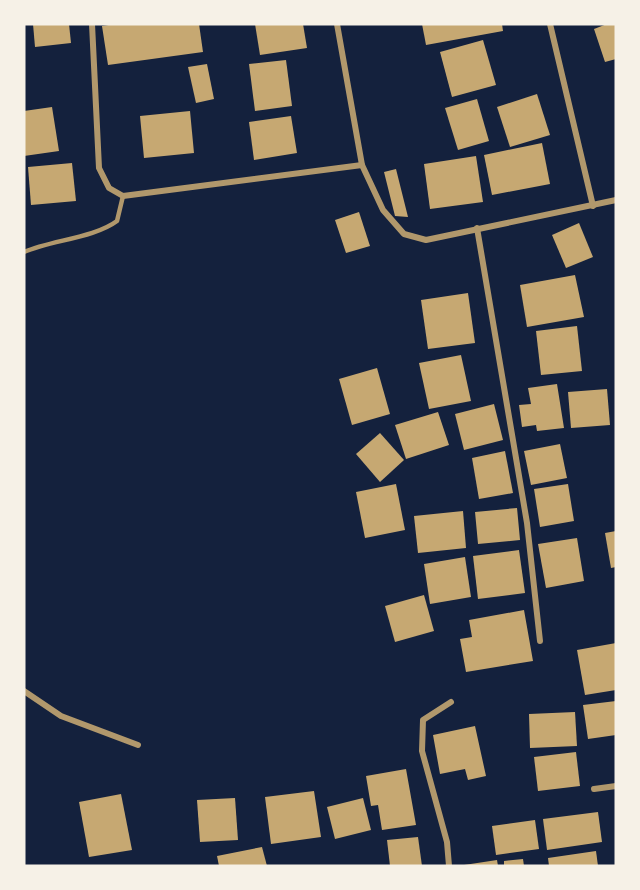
<svg xmlns="http://www.w3.org/2000/svg" width="640" height="890" viewBox="0 0 640 890" font-family="Overpass,sans-serif">
  <style>
    .building { fill: #c6a872 }
    .lines { fill: none; stroke-linecap: round; stroke-linejoin: round }
    .service { stroke: #b1986c; stroke-width: 4.5 }
    .minor { stroke: #b1986c; stroke-width: 6 }
  </style>
  <rect width="100%" height="100%" fill="#14213d"/>
  <g class="building">
    <polygon points="33,24 69,24 71,43 35,47"/>
    <polygon points="115,24 199,24 203,52 108,65 102,26"/>
    <polygon points="255,24 303,24 307,48 260,55"/>
    <polygon points="422,24 502,24 503,31 426,45"/>
    <polygon points="607,24 616,24 616,59 605,62 594,29"/>
    <polygon points="483,40 496,85 452,97 440,52"/>
    <polygon points="286,60 292,106 255,111 249,64"/>
    <polygon points="207,64 214,99 196,103 188,67"/>
    <polygon points="537,94 550,135 510,147 497,107"/>
    <polygon points="477,99 489,141 458,150 445,108"/>
    <polygon points="52,107 59,151 24,156 24,111"/>
    <polygon points="190,111 194,153 144,158 140,116"/>
    <polygon points="291,116 297,153 254,160 249,122"/>
    <polygon points="542,143 550,184 492,195 484,155"/>
    <polygon points="476,156 483,202 430,209 424,164"/>
    <polygon points="72,163 76,201 31,205 28,167"/>
    <polygon points="396,169 408,217 395,216 384,172"/>
    <polygon points="359,212 370,246 346,253 335,220"/>
    <polygon points="579,223 593,257 566,268 552,235"/>
    <polygon points="575,275 584,317 527,327 520,285"/>
    <polygon points="468,293 475,343 428,349 421,300"/>
    <polygon points="577,326 582,371 541,375 536,331"/>
    <polygon points="461,355 471,401 429,409 419,363"/>
    <polygon points="377,368 390,414 352,425 339,379"/>
    <polygon points="557,384 564,428 537,431 536,425 522,427 519,405 531,404 528,388"/>
    <polygon points="607,389 610,425 571,428 568,392"/>
    <polygon points="494,404 503,440 464,450 455,414"/>
    <polygon points="438,412 449,445 406,459 395,425"/>
    <polygon points="380,433 404,460 380,482 356,454"/>
    <polygon points="560,444 567,478 531,485 524,451"/>
    <polygon points="505,451 513,493 479,499 472,458"/>
    <polygon points="396,484 405,530 365,538 356,492"/>
    <polygon points="568,484 574,521 540,527 534,489"/>
    <polygon points="517,508 520,540 478,544 475,512"/>
    <polygon points="463,511 466,548 418,553 414,516"/>
    <polygon points="616,531 616,567 611,568 605,533"/>
    <polygon points="577,538 584,581 546,588 538,544"/>
    <polygon points="519,550 525,593 478,599 473,556"/>
    <polygon points="465,557 471,597 430,604 424,564"/>
    <polygon points="424,595 434,631 395,642 385,606"/>
    <polygon points="524,610 533,661 466,672 460,639 472,637 469,620"/>
    <polygon points="616,643 616,690 585,695 577,650"/>
    <polygon points="616,701 616,735 588,739 583,705"/>
    <polygon points="575,712 577,746 530,748 529,714"/>
    <polygon points="475,726 486,776 468,780 465,769 440,774 433,735"/>
    <polygon points="576,752 580,786 538,791 534,757"/>
    <polygon points="406,769 416,825 382,830 378,805 371,806 366,776"/>
    <polygon points="314,791 321,837 271,844 265,797"/>
    <polygon points="121,794 132,850 89,857 79,802"/>
    <polygon points="235,798 238,840 200,842 197,800"/>
    <polygon points="363,798 371,830 335,839 327,807"/>
    <polygon points="598,812 602,842 547,850 543,819"/>
    <polygon points="535,820 539,849 496,855 492,826"/>
    <polygon points="418,837 422,866 390,866 387,840"/>
    <polygon points="262,847 267,866 219,866 217,856"/>
    <polygon points="596,851 598,866 549,866 548,858"/>
    <polygon points="523,859 524,866 504,866 504,861"/>
    <polygon points="497,860 498,866 464,866 464,865"/>
  </g>
  <g class="lines">
    <path class="service" d="M24,252c28,-12 70,-14 93,-31l6,-25"/>
    <g class="minor">
      <polyline points="92,24 99,168 109,188 123,196 362,165"/>
      <polyline points="337,24 362,165 383,210 404,234 426,240 616,200"/>
      <polyline points="550,24 593,206"/>
      <polyline points="477,228 527,523 540,641"/>
      <polyline points="24,691 61,716 138,745"/>
      <polyline points="594,789 616,786"/>
      <polyline points="449,866 447,842 422,751 423,720 451,702"/>
    </g>
  </g>
  <rect width="640" height="890" fill="none" stroke="#f6f1e7" stroke-width="51"/>
</svg>
